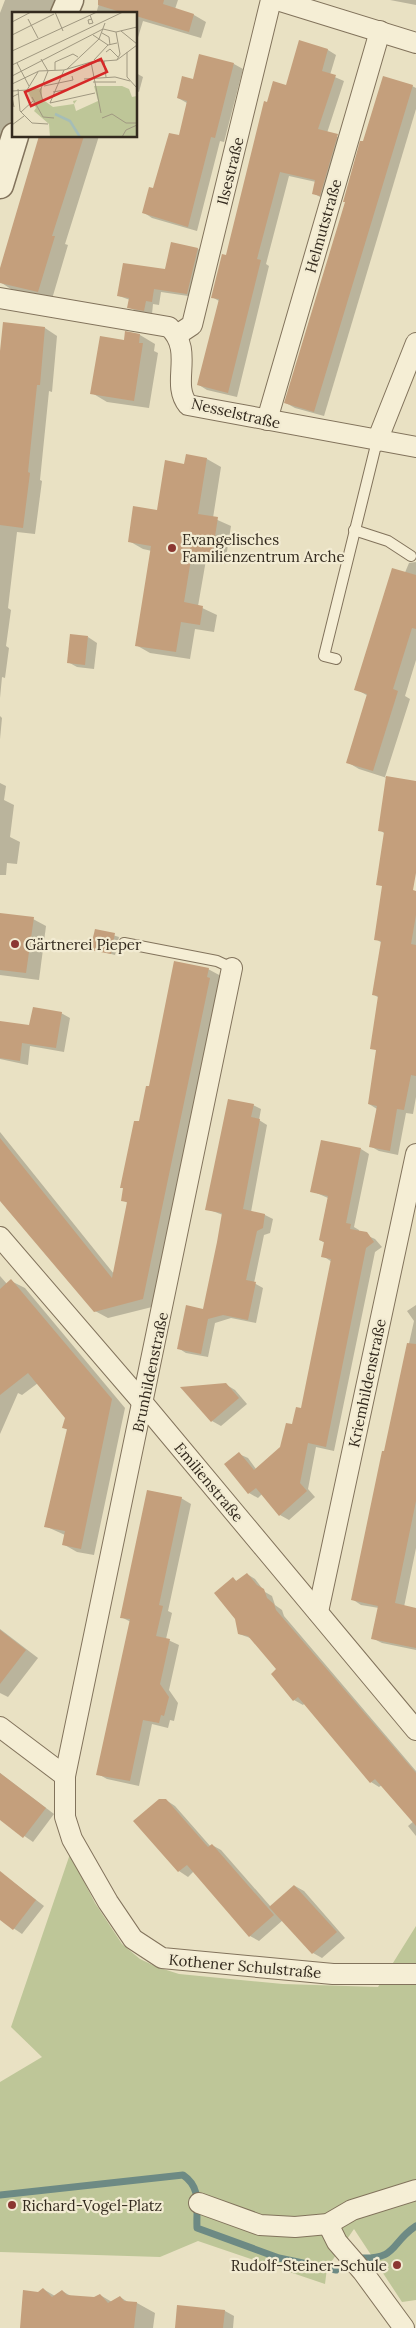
<svg xmlns="http://www.w3.org/2000/svg" width="416" height="2328" viewBox="0 0 416 2328" font-family="Lora,serif">
  <style>
    .green { fill: #bec698 }
    .shadow { fill: #0003 }
    .lines { fill: none; stroke-linecap: round; stroke-linejoin: round }
    .stream { stroke: #6d8a84; stroke-width: 7 }
    .building { fill: #c49f7c }
    .service-casing { stroke: #82735c; stroke-width: 12 }
    .minor-casing { stroke: #82735c; stroke-width: 22 }
    .tertiary-casing { stroke: #82735c; stroke-width: 29 }
    .service { stroke: #f5eed5; stroke-width: 10 }
    .minor { stroke: #f5eed5; stroke-width: 20 }
    .tertiary { stroke: #f5eed5; stroke-width: 26 }
    .poi-dot { fill: #8b3731; stroke: #f2ebd2; stroke-width: 2 }
    .labels { text-anchor: middle; dominant-baseline: central; stroke-width: 4.5; stroke-linejoin: round; paint-order: stroke }
    .street-label { font-size: 15px; fill: #332a1e; stroke: #f2ebd2 }
    .poi-label { font-size: 15px; fill: #332a1e; stroke: #f2ebd2; text-anchor: start }
    .inset-river { fill: none; stroke: #a5bdb7; stroke-width: 2.5 }
    .inset-road { fill: none; stroke: #a09881; stroke-width: 1 }
    .view { fill: #d62828; fill-opacity: 0.15; stroke: #d62828; stroke-width: 2.5 }
    .inset-edge { fill: none; stroke: #332a1e; stroke-width: 2.5 }
  </style>
  <rect width="100%" height="100%" fill="#e9e1c3"/>
  <polygon class="green" points="70,1854 95,1903 122,1944 140,1959 157,1967 179,1974 283,1984 378,1987 416,1926 416,2300 402,2302 354,2229 327,2268 325,2284 198,2241 160,2257 0,2252 0,2082 42,2057 11,2027"/>
  <g class="shadow">
    <polygon points="5,0 58,0 52,14 14,14 14,112 3,144 0,145 0,13"/>
    <polygon points="100,0 178,0 175,9 194,15 206,22 201,38 143,21 136,44 136,14 96,14"/>
    <polygon points="390,0 416,0 416,5"/>
    <polygon points="300,42 328,50 336,55 330,75 344,81 327,133 346,140 322,198 313,193 316,182 289,176 266,264 269,266 237,397 207,390 199,385 219,301 212,297 227,256 268,103 287,86"/>
    <polygon points="234,64 243,69 224,142 220,141 197,231 152,218 143,212 180,137 187,103 178,98 194,80"/>
    <polygon points="136,73 143,77 139,92 136,91"/>
    <polygon points="412,86 416,88 416,109 324,416 295,408 286,403 364,143"/>
    <polygon points="40,136 99,136 65,244 68,245 52,299 11,289 0,282 0,272"/>
    <polygon points="172,243 198,249 205,254 195,297 161,292 159,305 153,304 152,314 136,311 129,307 130,300 119,296 165,271"/>
    <polygon points="45,328 57,336 52,392 49,391 40,480 42,481 35,534 17,532 8,608 11,610 6,646 9,648 5,678 2,677 0,698 0,358"/>
    <polygon points="126,333 140,335 155,344 154,351 158,353 149,408 107,402 92,393 125,341"/>
    <polygon points="207,459 221,467 213,518 231,526 225,564 206,560 198,606 217,615 214,632 195,629 190,659 150,653 136,645 152,551 143,549 129,541 158,511 185,465"/>
    <polygon points="416,562 416,660 405,696 410,699 385,777 416,782 416,858 380,830 387,778 359,769 347,762 368,696 356,689 409,563"/>
    <polygon points="88,637 97,643 94,669 77,667 68,662"/>
    <polygon points="0,716 2,718 0,739"/>
    <polygon points="0,783 6,786 4,800 14,805 10,837 20,842 17,864 7,863 6,875 0,875"/>
    <polygon points="416,892 416,1023 373,994 382,943 376,939"/>
    <polygon points="0,914 33,919 46,926 39,980 0,975"/>
    <polygon points="96,930 119,937 115,955 92,949"/>
    <polygon points="208,969 221,976 156,1306 108,1318 95,1311 0,1199 0,1132 114,1274 128,1203 122,1200 124,1189 121,1187 140,1123"/>
    <polygon points="61,1013 70,1018 64,1052 30,1046 28,1065 0,1059 0,1022 30,1026"/>
    <polygon points="416,1057 416,1097 413,1114 406,1113 398,1155 379,1151 370,1146 377,1109 369,1104"/>
    <polygon points="253,1105 261,1109 259,1120 267,1125 251,1212 265,1215 273,1219 270,1233 264,1235 254,1283 263,1288 256,1323 231,1318 215,1323 208,1357 186,1353 178,1348 204,1311 223,1215 207,1209"/>
    <polygon points="361,1149 369,1154 354,1227 359,1230 359,1232 375,1239 382,1247 375,1252 334,1451 316,1447 308,1489 315,1497 289,1520 280,1515 262,1494 258,1498 249,1493 239,1454 248,1458 256,1469 282,1447 302,1409 332,1262 323,1256 325,1243 320,1240 328,1198 312,1191"/>
    <polygon points="0,1276 7,1284 11,1281 25,1288 125,1408 94,1555 77,1552 63,1544 65,1535 45,1526 68,1430 64,1428 66,1418 38,1383 22,1395 18,1393 0,1434"/>
    <polygon points="416,1305 416,1548 404,1607 416,1609 416,1650 382,1643 372,1638 379,1608 361,1605 352,1599 414,1321 407,1311"/>
    <polygon points="225,1384 235,1390 247,1404 221,1426 212,1421"/>
    <polygon points="181,1498 191,1504 168,1611 172,1613 166,1639 179,1645 169,1690 178,1703 174,1721 170,1720 168,1728 152,1724 139,1786 107,1779 98,1774 131,1622 121,1617"/>
    <polygon points="247,1574 255,1579 265,1592 272,1596 275,1605 282,1610 284,1616 416,1771 416,1836 408,1826 414,1821 382,1785 379,1787 371,1782 305,1703 303,1705 294,1700 278,1669 253,1639 239,1634 233,1579 238,1582"/>
    <polygon points="0,1629 38,1658 8,1697 0,1693"/>
    <polygon points="0,1773 54,1814 33,1842 0,1819"/>
    <polygon points="166,1800 175,1806 211,1847 212,1845 221,1850 271,1907 295,1886 304,1891 345,1938 322,1958 313,1953 283,1920 259,1941 250,1936 194,1871 188,1877 179,1871 135,1821"/>
    <polygon points="0,1872 44,1906 22,1934 0,1919"/>
    <polygon points="43,2289 55,2296 62,2291 71,2296 95,2299 100,2295 112,2302 120,2297 128,2302 137,2303 155,2313 153,2328 21,2328 38,2293"/>
    <polygon points="178,2306 225,2311 234,2316 233,2328 176,2328"/>
  </g>
  <g class="lines">
    <g class="stream">
      <path d="M0,2195l183,-20c19,13 13,31 14,53l82,30 57,12"/>
      <path d="M361,2258c37,1 29,-15 55,-32"/>
    </g>
  </g>
  <g class="building">
    <polygon points="98,0 164,0 163,4 194,14 189,32 136,16 136,14 127,14 98,5"/>
    <polygon points="299,40 328,49 322,71 336,75 318,129 338,134 320,196 312,194 315,180 280,172 257,259 261,260 228,393 197,385 219,299 211,298 222,254 226,255 264,101 267,102 273,81 286,85"/>
    <polygon points="199,54 234,63 215,138 211,137 188,227 142,213 149,187 153,188 169,133 179,135 187,101 177,98 182,76 193,79"/>
    <polygon points="383,76 413,85 314,412 284,403 345,202 343,202 360,141 363,141"/>
    <polygon points="39,136 84,136 52,236 55,236 38,292 0,283 0,268"/>
    <polygon points="171,242 198,248 187,294 154,289 152,302 146,301 144,311 127,308 129,298 117,296 123,263 165,269"/>
    <polygon points="3,322 45,327 40,385 37,385 28,472 30,473 23,528 0,525 0,351"/>
    <polygon points="125,331 140,334 139,343 143,343 134,401 90,394 100,336 124,340"/>
    <polygon points="186,454 207,458 198,514 218,517 212,556 192,553 184,602 203,606 200,625 181,622 176,652 135,646 151,546 128,542 133,506 157,510 165,460 184,464"/>
    <polygon points="392,568 416,575 416,629 412,628 393,689 398,691 373,771 346,763 367,694 354,690"/>
    <polygon points="70,634 88,636 85,665 67,663"/>
    <polygon points="386,776 416,781 416,873 413,890 416,891 416,915 411,944 416,945 416,1076 411,1075 404,1110 397,1109 390,1151 369,1147 377,1106 368,1104 376,1050 370,1049 378,996 372,995 381,941 374,940 382,886 376,885 384,832 378,831"/>
    <polygon points="0,913 34,917 26,973 0,970"/>
    <polygon points="95,929 115,933 111,954 90,950"/>
    <polygon points="174,961 209,968 207,977 210,978 143,1299 94,1312 0,1201 0,1138 112,1278 127,1202 121,1201 123,1188 120,1188 134,1121 139,1121 146,1086 149,1086"/>
    <polygon points="33,1007 62,1012 56,1048 22,1043 20,1061 0,1058 0,1021 29,1025"/>
    <polygon points="228,1099 254,1104 251,1117 260,1119 243,1209 265,1214 263,1228 257,1231 246,1280 256,1282 248,1320 223,1315 208,1319 201,1354 177,1349 186,1305 203,1309 217,1242 222,1213 205,1210"/>
    <polygon points="321,1140 361,1148 346,1223 351,1224 350,1229 367,1232 374,1242 366,1248 326,1447 308,1443 300,1483 307,1491 279,1516 256,1488 248,1494 224,1464 239,1452 254,1470 280,1447 286,1423 292,1424 296,1407 301,1408 331,1259 321,1257 324,1242 319,1240 328,1196 310,1192"/>
    <polygon points="11,1279 112,1399 81,1549 62,1545 65,1531 44,1527 67,1429 62,1428 65,1418 28,1373 0,1395 0,1289"/>
    <polygon points="407,1343 416,1344 416,1501 395,1603 416,1608 416,1648 371,1639 378,1606 351,1600 382,1451 384,1451"/>
    <polygon points="226,1383 239,1398 211,1422 180,1387"/>
    <polygon points="147,1490 182,1497 159,1605 163,1606 156,1636 170,1639 160,1684 169,1697 164,1716 161,1715 159,1723 143,1720 130,1781 96,1775 130,1619 120,1618"/>
    <polygon points="247,1573 257,1585 264,1589 267,1598 274,1604 276,1610 416,1773 416,1826 375,1779 370,1783 298,1697 293,1701 271,1674 276,1669 248,1636 238,1634 235,1619 214,1593 233,1577 236,1581"/>
    <polygon points="0,1630 26,1650 0,1684"/>
    <polygon points="0,1773 46,1808 23,1838 0,1820"/>
    <polygon points="159,1799 166,1799 208,1847 212,1844 274,1915 249,1937 187,1865 178,1872 133,1821"/>
    <polygon points="0,1871 36,1900 13,1930 0,1920"/>
    <polygon points="294,1885 337,1932 312,1954 269,1907"/>
    <polygon points="43,2288 52,2297 62,2290 67,2295 94,2297 100,2294 108,2303 120,2296 124,2301 137,2302 134,2328 20,2328 23,2290 38,2292"/>
    <polygon points="177,2305 225,2310 223,2328 175,2328"/>
  </g>
  <g class="lines">
    <g class="service-casing">
      <g id="service">
        <polyline points="354,530 388,541 411,556"/>
        <polyline points="336,659 324,656 377,441"/>
        <polyline points="124,943 217,961 232,968"/>
      </g>
    </g>
    <g class="minor-casing">
      <g id="minor">
        <polyline points="277,0 416,43"/>
        <path d="M0,298l169,29c26,24 1,56 19,78l228,42"/>
        <polyline points="177,335 192,325 271,0"/>
        <polyline points="267,420 380,31"/>
        <polyline points="377,441 416,343"/>
        <polyline points="232,968 65,1776 65,1817 72,1839 108,1902 133,1939 162,1958 333,1974 415,1974"/>
        <polyline points="0,1237 143,1403 416,1730"/>
        <polyline points="318,1612 416,1154"/>
        <polyline points="0,1727 65,1776"/>
        <polyline points="199,2203 260,2225 295,2227 328,2224 352,2210 416,2190"/>
        <polyline points="328,2224 337,2242 363,2272 404,2328"/>
      </g>
    </g>
    <g class="tertiary-casing">
      <g id="tertiary">
        <polyline points="64,14 70,0"/>
        <polyline points="0,185 15,136"/>
      </g>
    </g>
    <use href="#service" class="service"/>
    <use href="#minor" class="minor"/>
    <use href="#tertiary" class="tertiary"/>
  </g>
  <g class="poi-dot">
    <circle cx="172" cy="548" r="5"/>
    <circle cx="15" cy="944" r="5"/>
    <circle cx="12" cy="2205" r="5"/>
    <circle cx="397" cy="2265" r="5"/>
  </g>
  <g class="labels">
    <g class="street-label">
      <text transform="translate(230 171) rotate(-76)">Ilsestraße</text>
      <text transform="translate(323 226) rotate(-74)">Helmutstraße</text>
      <text transform="translate(236 413) rotate(13)">Nesselstraße</text>
      <text transform="translate(150 1372) rotate(-78)">Brunhildenstraße</text>
      <text transform="translate(367 1383) rotate(-78)">Kriemhildenstraße</text>
      <text transform="translate(209 1482) rotate(50)">Emilienstraße</text>
      <text transform="translate(245 1966) rotate(5)">Kothener Schulstraße</text>
    </g>
    <g class="poi-label">
      <text x="182" y="539">Evangelisches<tspan x="182" dy="17">Familienzentrum Arche</tspan></text>
      <text x="25" y="944">Gärtnerei Pieper</text>
      <text x="22" y="2205">Richard-Vogel-Platz</text>
      <text x="387" y="2265" text-anchor="end">Rudolf-Steiner-Schule</text>
    </g>
  </g>
  <g transform="translate(12 12)">
    <rect width="125" height="125" fill="#e9e1c3"/>
    <path d="M82,74h28l7,3 3,8 5,-1v41h-87l-1,-13 -15,-13 2,-3 -9,-18 15,-2v11l11,8 21,-3 -1,-3 4,-1 -3,4 2,7 22,-10z" fill="#bec698"/>
    <path class="inset-river" d="M43,102l15,7 10,16"/>
    <path class="inset-road" d="M43,0l8,19M78,3l3,8 -4,1 -1,-4 4,-1M16,7l10,19M0,10l19,-10M109,19l16,13M104,20l4,22 -3,6M90,21l7,4 1,8M0,23l42,-21M81,23l15,10M0,39l85,-39M94,40l4,-3 8,8M115,40v25l10,11M29,47l7,12 -8,20 3,10M82,48l14,-15 9,-2M92,49l2,16M79,50l10,51M5,51l12,23M0,53l111,-53M55,57l32,-30 6,-16M43,58v-8l18,-8 5,3M52,58l-14,33 45,-10M0,64l91,-47 13,3 21,-5M72,67l31,-2 15,4M81,70h23M0,72l27,-13 25,-1 27,-8 26,-2 20,-15M32,74l29,-6 -1,-4M6,77l2,22 12,12 16,1M0,79l15,-1 11,-18M41,80l17,-3M20,85l11,20 11,1M2,95l-2,-10 6,-3M9,100l12,-11M90,106l10,-4 14,9h11M0,113l12,-9M110,125l4,-7 11,-5"/>
    <path class="view" d="M89,47l6,13 -76,34 -6,-14z"/>
    <rect width="125" height="125" class="inset-edge"/>
  </g>
</svg>
